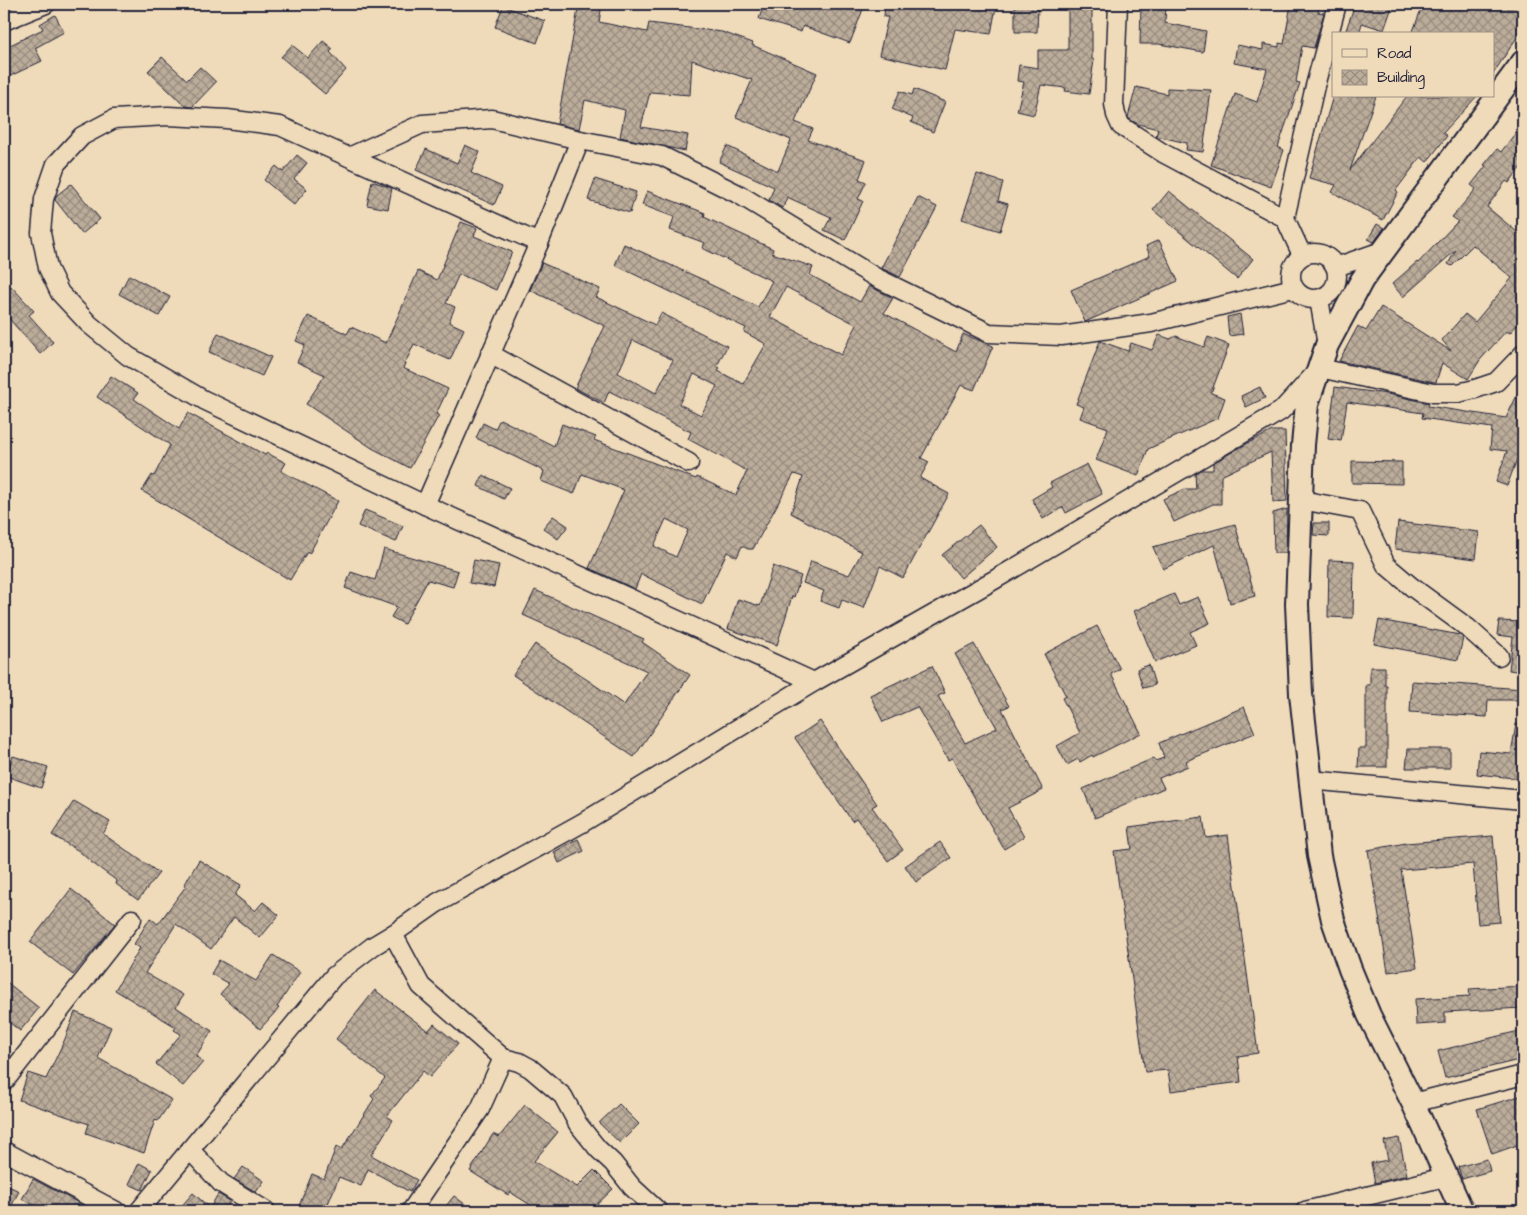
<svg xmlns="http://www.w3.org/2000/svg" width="1527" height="1215" viewBox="0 0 1527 1215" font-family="'Architects Daughter',sans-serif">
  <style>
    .building { fill: url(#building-cross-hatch); stroke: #22223b; fill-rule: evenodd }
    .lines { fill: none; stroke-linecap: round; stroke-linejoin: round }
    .minor-casing { stroke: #22223b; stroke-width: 21 }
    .tertiary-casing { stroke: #22223b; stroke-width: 26 }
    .minor { stroke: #efdbb9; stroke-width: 18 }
    .tertiary { stroke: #efdbb9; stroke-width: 22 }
  </style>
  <defs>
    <pattern id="building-cross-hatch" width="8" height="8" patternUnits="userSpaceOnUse" patternTransform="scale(1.25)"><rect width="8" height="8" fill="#bcad9a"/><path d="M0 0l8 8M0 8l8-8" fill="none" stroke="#988c7f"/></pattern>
  </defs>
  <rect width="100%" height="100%" fill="#efdbb9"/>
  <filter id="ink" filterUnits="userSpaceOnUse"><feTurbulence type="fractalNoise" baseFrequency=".02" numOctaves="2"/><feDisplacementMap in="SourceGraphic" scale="10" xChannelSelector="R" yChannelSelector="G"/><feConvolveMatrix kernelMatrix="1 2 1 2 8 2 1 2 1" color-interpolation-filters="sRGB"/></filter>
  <g filter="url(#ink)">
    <g class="building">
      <polygon points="579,4 602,4 599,22 647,32 649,23 722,32 753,43 752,45 817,73 795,122 813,129 808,140 866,160 859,179 866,182 858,199 863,201 845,240 824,230 831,217 787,197 783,208 779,206 769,200 774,187 719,162 727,146 778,171 791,140 736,117 752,80 692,60 690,95 650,92 641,127 688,135 685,151 620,137 625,110 585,100 579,129 557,124"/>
      <polygon points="764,4 865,4 850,43 803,26 801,32 759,19"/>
      <polygon points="885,4 979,4 996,7 991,34 955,29 945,70 879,55 888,17 884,17"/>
      <polygon points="1141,4 1166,4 1165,23 1206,31 1203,52 1159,44 1140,44"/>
      <polygon points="1291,4 1320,4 1318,12 1324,13 1314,48 1302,46 1296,82 1300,83 1278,147 1284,150 1271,187 1211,165 1235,94 1257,102 1267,69 1234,63 1237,45 1263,50 1263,44 1279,47 1279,43 1284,44"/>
      <polygon points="1355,4 1393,4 1384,30 1362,23 1359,34 1346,30"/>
      <polygon points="1423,4 1515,4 1523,9 1523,28 1493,74 1493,34 1412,34"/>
      <polygon points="1015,5 1038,5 1037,32 1015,32"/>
      <polygon points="1068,5 1092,8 1092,59 1094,60 1089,94 1065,91 1066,88 1041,85 1034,115 1017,111 1024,82 1017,81 1019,65 1038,68 1038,50 1068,50"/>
      <polygon points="503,6 545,21 537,43 495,27"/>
      <polygon points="55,15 64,32 35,48 42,61 4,79 4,48 43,29 40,24"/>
      <polygon points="323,41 333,49 330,52 346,70 325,94 281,57 292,45 308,58"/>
      <polygon points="162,57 187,80 200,67 216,82 192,107 185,106 148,71"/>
      <polygon points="1136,87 1167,94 1167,88 1211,90 1203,152 1186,150 1187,143 1156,136 1158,129 1138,124 1129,119 1128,117"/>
      <polygon points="914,89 945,102 933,132 911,122 913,118 892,109 900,91 912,95"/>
      <polygon points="1333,96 1376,96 1350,170 1407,96 1477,96 1443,133 1447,136 1427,162 1421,157 1396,190 1398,192 1383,220 1332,192 1336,185 1309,178"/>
      <polygon points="1523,123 1523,164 1509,183 1506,181 1487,207 1523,237 1523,318 1510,333 1506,331 1480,360 1468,379 1442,363 1436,382 1434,382 1339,361 1358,326 1366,331 1381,307 1451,351 1442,340 1465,314 1475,322 1512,278 1473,245 1452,266 1448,264 1456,250 1403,297 1392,284 1417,262 1418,263 1458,221 1452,217 1476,189 1471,185 1486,166 1484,165 1497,149 1501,152"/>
      <polygon points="465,145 480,152 471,173 502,187 494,205 416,170 426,149 457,163"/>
      <polygon points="297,155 307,163 294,179 307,189 294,205 264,180 276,166 283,172"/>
      <polygon points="977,174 1003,182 998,201 1008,204 1000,231 962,219"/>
      <polygon points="595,179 636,192 630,213 588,200"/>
      <polygon points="372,181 392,188 388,209 367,205"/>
      <polygon points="71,184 100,219 82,234 55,200 57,195"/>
      <path d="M647,191l58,22 -1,4 69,32 -1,4 41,14 -3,8 50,27 9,-16 24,12 -9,15 72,39 7,-18 30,12 -19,44 -13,-5 -40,73 8,4 -9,16 29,16 -46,84 -23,-12 -16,42 -22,-8 -3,8 -19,-7 4,-10 -21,-8 8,-22 38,14 13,-23 -71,-39 12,-36 -9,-3 -41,75h-5l-6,-3 -5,11 -10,-5 -25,52 -61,-30 -6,15 -46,-21 35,-78 -42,-16 -8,20 -33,-13 3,-10 -68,-33 7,-15 12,6 5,-10 54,27 8,-22 34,13 -2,3 102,39 1,-2 39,18 11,-24 -59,-32 3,-7 -82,-41 -5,12 -29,-15 30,-62 -75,-36 12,-27 58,26 -4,8 59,28 6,-12 66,33 -10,20 3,2 -2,3 25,13 23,-40 -22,-12 2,-4 -131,-63 9,-21 84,38 -1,1 51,24 14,-26 -70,-33 3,-5 -35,-13 4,-13 -32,-12zM786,287l71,38 -16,30 -71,-38zM633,340l40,20 -17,33 -38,-20zM694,374l23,12 -16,29 -22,-11zM666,519l22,11 -12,27 -22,-11z"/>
      <polygon points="1169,191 1253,259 1237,279 1153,210"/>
      <polygon points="918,197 937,207 900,277 881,268"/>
      <polygon points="461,222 477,228 474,236 512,252 496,290 459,274 446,303 455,307 449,322 464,329 450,360 414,344 403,368 448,389 436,414 439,415 410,468 372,448 306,404 325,375 297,362 305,345 296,341 308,316 347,334 351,327 386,343 418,271 437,280"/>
      <polygon points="1377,224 1384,228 1374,242 1368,239"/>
      <polygon points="1159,240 1178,281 1085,322 1071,290 1150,256 1146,246"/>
      <polygon points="129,275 170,297 159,316 119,294"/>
      <polygon points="11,286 34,311 29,315 53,342 40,354 4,313 4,292"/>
      <polygon points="1240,314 1243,334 1229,336 1227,317"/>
      <polygon points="218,333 271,357 262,376 209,352"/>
      <polygon points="1159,335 1170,339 1176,336 1204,347 1208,337 1229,345 1211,393 1225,398 1218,418 1148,449 1138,476 1096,460 1108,428 1080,418 1084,407 1076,404 1100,341 1128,351 1131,343 1152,350"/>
      <polygon points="111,376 138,393 134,399 179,429 188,413 265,455 267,453 286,463 281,471 338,501 309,554 307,552 290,580 142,491 152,475 154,476 170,445 97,397"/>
      <polygon points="1523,383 1523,443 1507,486 1496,482 1507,451 1490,449 1492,428 1422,418 1423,413 1347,402 1341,441 1328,439 1335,387 1387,394 1429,403 1428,406 1506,418"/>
      <polygon points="1260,387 1265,398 1246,407 1241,396"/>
      <polygon points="1272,431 1285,431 1287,501 1273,502 1271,452 1221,476 1221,504 1213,504 1174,522 1163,499 1185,489 1196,489 1195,474 1201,470 1213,470 1213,463 1248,443"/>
      <polygon points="1352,461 1402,462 1402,484 1352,483"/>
      <polygon points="1087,464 1102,494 1066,513 1063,507 1043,519 1032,499 1052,487 1050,483"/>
      <polygon points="483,475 510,488 504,499 478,486"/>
      <polygon points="1287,509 1286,553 1274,553 1273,513"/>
      <polygon points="365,510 403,526 396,542 358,526"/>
      <polygon points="553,516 568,526 558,539 543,528"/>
      <polygon points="1398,522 1479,532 1476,559 1395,549"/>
      <polygon points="1314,523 1329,523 1329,536 1313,535"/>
      <polygon points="1235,524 1255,596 1230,603 1214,545 1163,569 1153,547"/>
      <polygon points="979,525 997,547 961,578 942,555"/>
      <polygon points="384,549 458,571 453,587 428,580 404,624 391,617 397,607 345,588 351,572 375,580"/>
      <polygon points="474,560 499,565 494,587 469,583"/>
      <polygon points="1329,560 1354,561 1353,618 1328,617"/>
      <polygon points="773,566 801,576 794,597 792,596 777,645 728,629 738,599 760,606"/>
      <polygon points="535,590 644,639 642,642 690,675 634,757 513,675 535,644 624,705 647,671 523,615"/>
      <polygon points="1174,594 1179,605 1198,597 1210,623 1190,632 1196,645 1155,662 1134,611"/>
      <polygon points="1379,620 1460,635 1463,638 1458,660 1374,644"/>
      <polygon points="1499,621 1523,622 1523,672 1509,670 1513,637 1497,635"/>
      <polygon points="1097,626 1120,669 1111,674 1141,733 1093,757 1092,755 1080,762 1078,759 1067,765 1057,746 1080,733 1062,698 1066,696 1044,654"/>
      <polygon points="974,644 1009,706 1002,709 1043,790 1008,808 1024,837 1004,849 952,758 948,760 917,707 883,722 870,695 932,666 945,693 938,696 965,743 997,728 955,654"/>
      <polygon points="1149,665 1155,685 1143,688 1137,669"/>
      <polygon points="1370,667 1385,667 1385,685 1387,685 1387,767 1358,767 1359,748 1366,748 1366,685 1370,685"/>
      <polygon points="1412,681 1523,689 1523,700 1488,700 1487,717 1410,712"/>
      <polygon points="1244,707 1255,733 1186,761 1188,766 1159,778 1164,788 1095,818 1083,789 1154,758 1155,761 1164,758 1159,743"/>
      <polygon points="820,721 877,804 872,807 903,850 888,861 856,818 852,821 795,738"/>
      <polygon points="1516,724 1523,725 1523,779 1477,774 1479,751 1511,754"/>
      <polygon points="1408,749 1450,749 1450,768 1406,768"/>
      <polygon points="13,756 48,767 41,788 6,776"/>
      <polygon points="74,801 110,822 103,834 159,873 138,900 116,884 117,881 91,862 79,851 52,835"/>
      <polygon points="1203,817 1206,838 1228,835 1258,1053 1238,1056 1241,1082 1171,1091 1168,1070 1145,1072 1114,851 1132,849 1129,827"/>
      <polygon points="1493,836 1500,922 1478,924 1473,864 1401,870 1417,968 1388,972 1368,850 1406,843"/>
      <polygon points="578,839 584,851 559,863 554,852"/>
      <polygon points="940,842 951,858 916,882 905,866"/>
      <polygon points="199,860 241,885 235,895 255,911 263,902 279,915 260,938 234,917 211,949 176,924 145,973 183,995 176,1007 212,1031 196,1056 203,1062 183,1086 156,1064 181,1034 174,1030 176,1027 115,990 140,948 134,944 150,918 158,924 186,886 184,885"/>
      <polygon points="71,889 115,924 73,975 30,942"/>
      <polygon points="273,955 300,972 277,1007 279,1008 260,1029 220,994 229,984 211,974 219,960 256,981"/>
      <polygon points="4,980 39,1008 20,1031 4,1018"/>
      <polygon points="1523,986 1523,1008 1445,1012 1445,1023 1416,1025 1415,999 1470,996 1469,989"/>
      <polygon points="375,990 428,1031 434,1024 458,1044 430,1077 423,1071 387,1116 393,1120 371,1155 417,1180 410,1192 368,1169 361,1186 339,1177 325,1211 313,1211 299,1206 312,1174 324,1179 336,1147 342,1149 374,1099 371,1096 385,1078 336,1039"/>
      <polygon points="75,1012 111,1027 98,1058 172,1100 158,1121 155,1120 144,1153 86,1133 89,1124 19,1100 28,1073 46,1079 65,1039"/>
      <polygon points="1523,1030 1523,1059 1445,1078 1438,1051"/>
      <polygon points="1523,1095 1523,1143 1492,1154 1477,1109"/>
      <polygon points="619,1104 639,1124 620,1143 599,1123"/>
      <polygon points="525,1105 558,1132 534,1161 577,1187 594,1170 613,1189 590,1211 540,1211 510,1192 508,1195 470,1171 493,1134 499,1137"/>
      <polygon points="1399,1138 1407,1175 1375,1183 1371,1163 1388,1160 1384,1141"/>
      <polygon points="1487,1159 1490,1171 1462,1179 1458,1167"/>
      <polygon points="139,1163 152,1170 142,1190 129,1184"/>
      <polygon points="243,1167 264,1181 256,1192 234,1179"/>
      <polygon points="33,1179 94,1211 45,1211 22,1199"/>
      <polygon points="4,1184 19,1191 9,1211 4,1211"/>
      <polygon points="193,1193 210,1208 218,1194 230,1201 225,1211 177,1211"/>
      <polygon points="454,1196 474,1211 442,1211"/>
    </g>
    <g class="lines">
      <g class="minor-casing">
        <g id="minor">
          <polyline points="1118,4 1114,104 1116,115 1121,126 1163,153 1285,218"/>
          <polyline points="4,21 46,4"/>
          <polyline points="349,157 422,124 492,119 580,140 662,156 740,195 875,277 989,333 1061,336 1151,323 1293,288"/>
          <polyline points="539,243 280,126 227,119 168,116 114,119 82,136 56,164 44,199 41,233 48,268 60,293 89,324 128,356 204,400 425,505 814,682"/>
          <circle cx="1314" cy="276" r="23"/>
          <polyline points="1302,255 1285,218 1315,86 1337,4"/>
          <polyline points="1336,267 1382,251"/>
          <polyline points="1319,299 1327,345"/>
          <polyline points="490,354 689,463"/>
          <polyline points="1301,500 1360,511 1386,565 1412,587 1468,628 1499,656"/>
          <polyline points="425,505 539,243 580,140"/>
          <polyline points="1310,780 1523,800"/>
          <polyline points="393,934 421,986 503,1058 480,1109 411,1211"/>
          <polyline points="503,1058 519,1062 530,1068 563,1096 578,1124 598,1149 613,1163 632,1187 658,1211"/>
          <polyline points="4,1082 132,919"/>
          <polyline points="1413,1103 1523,1075"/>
          <polyline points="190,1150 221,1183 266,1211"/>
          <polyline points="4,1151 116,1211"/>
          <polyline points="139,1211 334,976 373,946 393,934 437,903 582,823 814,682 994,580 1281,411 1320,368 1433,393 1458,393 1475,389 1496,382 1523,354"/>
          <polyline points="1305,1211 1445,1177"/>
        </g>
      </g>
      <g class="tertiary-casing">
        <polyline id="tertiary" points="1462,1211 1413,1103 1369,1015 1350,969 1333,920 1319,856 1301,694 1297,604 1303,445 1307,404 1327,345 1362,280 1523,62"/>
      </g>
      <use href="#minor" class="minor"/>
      <use href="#tertiary" class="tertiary"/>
    </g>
  </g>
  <rect width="1527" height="1215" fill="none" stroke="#efdbb9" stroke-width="20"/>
  <rect x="10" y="10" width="1507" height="1195" fill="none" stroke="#22223b" stroke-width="2" filter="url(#ink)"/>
  <rect x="1332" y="32" width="162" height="65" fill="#efdbb9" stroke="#9d9187"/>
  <rect x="1342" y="49" width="25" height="8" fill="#efdbb9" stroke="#9d9187"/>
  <text x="1377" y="58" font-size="15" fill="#22223b">Road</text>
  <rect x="1342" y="70" width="25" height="15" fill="url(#building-cross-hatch)" stroke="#9d9187"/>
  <text x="1377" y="82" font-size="15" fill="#22223b">Building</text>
</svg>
